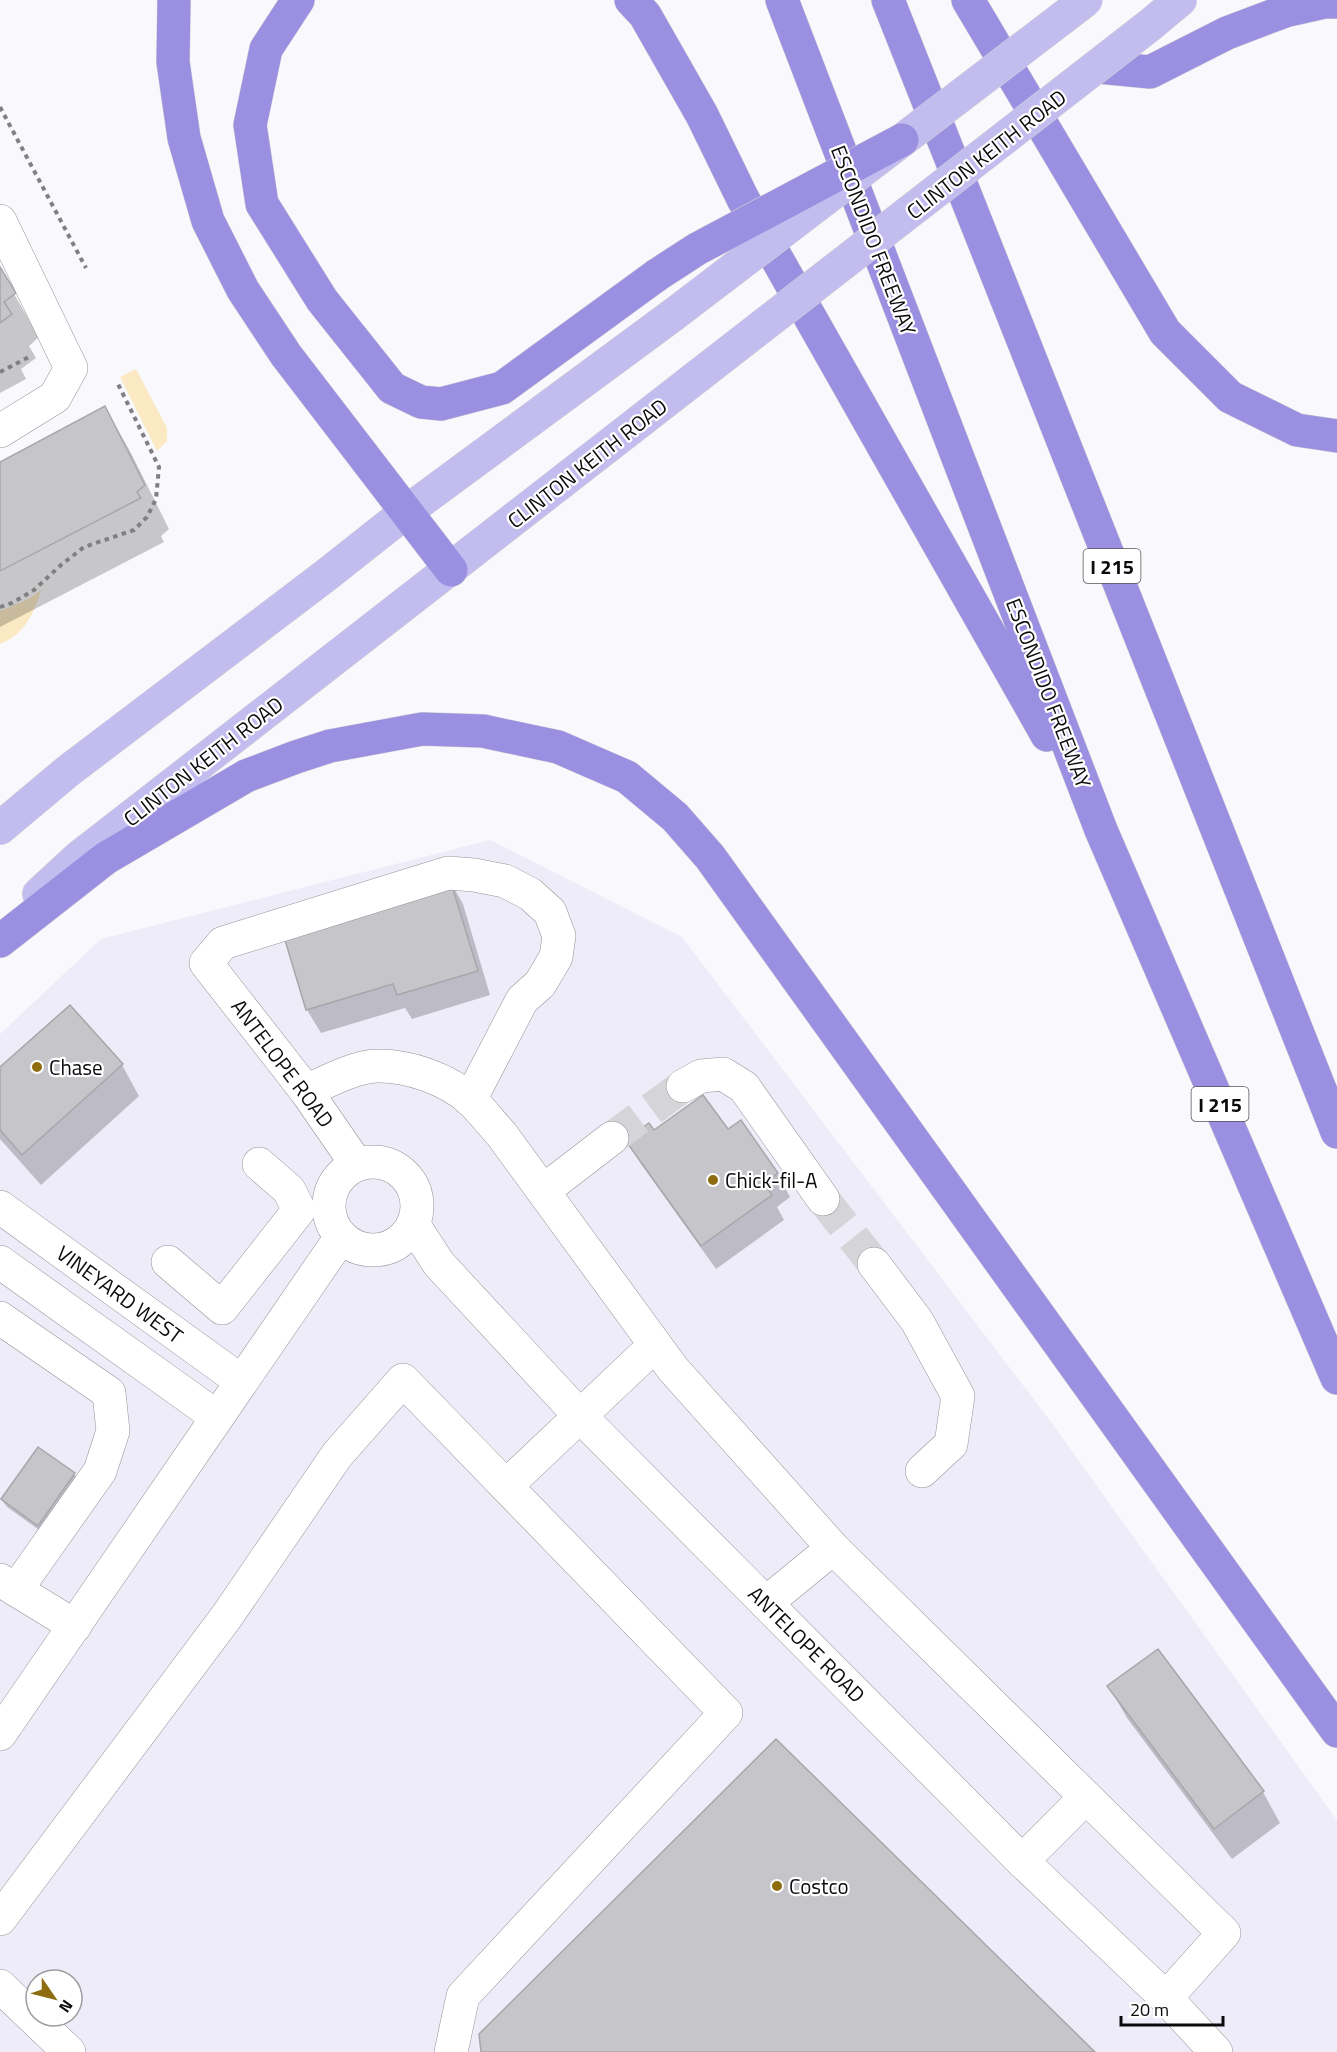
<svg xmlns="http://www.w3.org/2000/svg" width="1337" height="2052" viewBox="0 0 1337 2052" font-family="'Titillium Web',sans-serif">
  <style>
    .built { fill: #edecf8; fill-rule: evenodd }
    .green { fill: #fae9c3 }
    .shadow { fill: #0003 }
    .building { fill: #c6c6ca; stroke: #a7a7ab; stroke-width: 1.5 }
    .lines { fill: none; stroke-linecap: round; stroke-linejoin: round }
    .minor-tunnel { stroke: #d5d5d9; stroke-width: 33; stroke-dasharray: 33 16; stroke-linecap: butt }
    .minor-casing { stroke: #949498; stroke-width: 34 }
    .major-casing { stroke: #d3d3d3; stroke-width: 34 }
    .highway-casing { stroke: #d3d3d3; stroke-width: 34 }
    .path { stroke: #808083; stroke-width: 4; stroke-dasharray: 4.5 4.5; stroke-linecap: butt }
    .minor { stroke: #fff; stroke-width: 33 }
    .major { stroke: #c3bcee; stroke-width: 33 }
    .highway { stroke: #9b8fe2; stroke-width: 33 }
    .major-bridge-casing { stroke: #d3d3d3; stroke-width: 34; stroke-linecap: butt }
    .highway-bridge-casing { stroke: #d3d3d3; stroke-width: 34; stroke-linecap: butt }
    .major-bridge { stroke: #c3bcee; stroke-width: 33 }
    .highway-bridge { stroke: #9b8fe2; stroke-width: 33 }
    .poi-dot { fill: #8e6d11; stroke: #fff; stroke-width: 2 }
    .labels { text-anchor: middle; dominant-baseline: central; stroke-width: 4.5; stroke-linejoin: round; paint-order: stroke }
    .shield { fill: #fff; stroke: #545456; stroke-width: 1.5 }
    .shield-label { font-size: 20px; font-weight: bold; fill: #0b0b0d }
    .street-label { font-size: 21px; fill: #0b0b0d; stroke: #fff }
    .poi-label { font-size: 21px; fill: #0b0b0d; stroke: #fff; text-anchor: start }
  </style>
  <rect width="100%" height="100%" fill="#f9f9fd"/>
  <path class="built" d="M490,840l192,97 369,485 286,398v232h-1337v-1018l101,-95zM36,1980h36v36h-36z"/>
  <g class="green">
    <polygon points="136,369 167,428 167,441 157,451 120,377"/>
    <path d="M41,590c-7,24 -17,45 -41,54v-33l29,-12z"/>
  </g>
  <g class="shadow">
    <polygon points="0,270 39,337 29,346 36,358 21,369 26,379 0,393"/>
    <polygon points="105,408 130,451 169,529 161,536 164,542 0,627 0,463"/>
    <polygon points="450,881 463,904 490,995 412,1019 405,1008 321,1033 307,1010"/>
    <polygon points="70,1007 122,1065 139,1096 41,1185 0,1139 0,1069"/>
    <polygon points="727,1131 777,1173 790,1197 777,1207 784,1220 716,1269 641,1164 627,1141 653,1132"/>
    <polygon points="74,1474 79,1481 42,1532 7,1507 2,1500"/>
    <polygon points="1157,1651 1263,1792 1280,1823 1232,1859 1127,1718 1109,1687"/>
  </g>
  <g class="building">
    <polygon points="0,267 16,293 4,302 12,314 0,323"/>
    <polygon points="105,406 145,485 137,492 141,498 0,571 0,462"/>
    <polygon points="450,879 478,971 397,995 393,984 306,1010 282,930"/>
    <polygon points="70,1005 123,1064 22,1155 0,1130 0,1067"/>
    <polygon points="703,1095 728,1129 741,1120 778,1173 764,1183 772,1195 701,1246 625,1140 649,1123 654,1130"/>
    <polygon points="38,1447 75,1473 38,1526 1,1499"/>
    <polygon points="1158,1649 1264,1791 1214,1829 1107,1686"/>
    <polygon points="776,1739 1095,2052 481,2052 479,2034"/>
  </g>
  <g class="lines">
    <g class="minor-tunnel">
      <polyline points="612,1138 683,1086"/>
      <polyline points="823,1199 874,1264"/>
    </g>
    <g class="minor-casing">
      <g id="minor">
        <polyline points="0,221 71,368 55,397 0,431"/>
        <polyline points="683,1086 701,1076 723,1074 744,1087 823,1199"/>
        <path d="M306,1091c20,-9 48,-24 70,-25 32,-1 71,13 95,34 11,11 21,24 31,35l171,234 160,179 391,385 -58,65"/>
        <circle cx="373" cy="1206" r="44"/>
        <polyline points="357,1165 306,1091 206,963 223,943 448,873 474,875 505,881 530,894 550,912 559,936 556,957 540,984 522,1000 470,1100"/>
        <polyline points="543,1191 612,1138"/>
        <polyline points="0,1207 241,1381"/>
        <polyline points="413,1224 439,1264 580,1416 1022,1861 1166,1998 1216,2052"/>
        <polyline points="0,1262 217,1417"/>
        <polyline points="168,1262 222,1308 299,1210 289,1190 259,1164"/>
        <polyline points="874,1264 917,1321 958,1396 951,1444 922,1471"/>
        <polyline points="0,1318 109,1393 113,1431 100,1471 16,1590"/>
        <polyline points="506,1486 655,1345"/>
        <polyline points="0,1580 75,1626"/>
        <polyline points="766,1603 833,1548"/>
        <polyline points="0,1734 341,1237"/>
        <polyline points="1022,1861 1085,1798"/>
        <polyline points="0,1919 227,1616 337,1455 403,1380 726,1713 463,1996 451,2052"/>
        <polyline points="0,1986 69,2052"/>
      </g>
    </g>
    <g class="major-casing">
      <g id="major">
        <polyline points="1150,25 1180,0"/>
        <polyline points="0,828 68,771 325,576 406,512 673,315"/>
        <polyline points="39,894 78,858 698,376"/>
      </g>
    </g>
    <g class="highway-casing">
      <g id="highway">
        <polyline points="174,0 173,62 184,138 208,221 243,290 286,355 451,570"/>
        <polyline points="298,0 266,49 250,125 262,204 322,300 392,388 421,402 441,404 502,388 657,275"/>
        <polyline points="631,0 645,15 702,115 743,199 1047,735"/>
        <polyline points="782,0 1101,830 1337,1378"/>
        <polyline points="888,0 1337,1132"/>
        <polyline points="968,0 1165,332 1230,397 1297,430 1337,436"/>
        <polyline points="1098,67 1150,72 1227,33 1285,11 1325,2 1337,2"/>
        <polyline points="0,941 106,858 246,776 296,757 330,746 422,729 483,731 558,747 627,777 675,817 710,857 1337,1731"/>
      </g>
    </g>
    <g class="path">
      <polyline points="0,107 86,268"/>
      <polyline points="0,372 29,357"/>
      <polyline points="0,607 12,603 34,590 61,565 84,547 134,530 147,517 156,499 159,467 118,384"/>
    </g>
    <use href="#minor" class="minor"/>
    <use href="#major" class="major"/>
    <use href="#highway" class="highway"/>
    <g class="major-bridge-casing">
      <g id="major-bridge">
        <polyline points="673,315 1086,0"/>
        <polyline points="698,376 1150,25"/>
      </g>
    </g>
    <g class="highway-bridge-casing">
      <polyline id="highway-bridge" points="657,275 697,249 902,140"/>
    </g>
    <use href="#major-bridge" class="major-bridge"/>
    <use href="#highway-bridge" class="highway-bridge"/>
  </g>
  <g class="poi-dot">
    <circle cx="37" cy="1067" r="6"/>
    <circle cx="713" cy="1180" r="6"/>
    <circle cx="777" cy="1886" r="6"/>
  </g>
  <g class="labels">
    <g class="shield">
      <rect x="1083.5" y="549" width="57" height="34" rx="4.5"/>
      <rect x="1191.5" y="1087" width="57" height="34" rx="4.5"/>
    </g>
    <g class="shield-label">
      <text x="1112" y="566">I 215</text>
      <text x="1220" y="1104">I 215</text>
    </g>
    <g class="street-label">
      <text transform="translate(986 154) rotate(-38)">CLINTON KEITH ROAD</text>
      <text transform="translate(874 240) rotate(69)">ESCONDIDO FREEWAY</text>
      <text transform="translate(587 463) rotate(-38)">CLINTON KEITH ROAD</text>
      <text transform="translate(1049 693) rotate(69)">ESCONDIDO FREEWAY</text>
      <text transform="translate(203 761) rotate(-38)">CLINTON KEITH ROAD</text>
      <text transform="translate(283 1063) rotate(53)">ANTELOPE ROAD</text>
      <text transform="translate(120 1294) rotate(36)">VINEYARD WEST</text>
      <text transform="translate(807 1644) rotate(45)">ANTELOPE ROAD</text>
    </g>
    <g class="poi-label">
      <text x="49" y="1067">Chase</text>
      <text x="725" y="1180">Chick-fil-A</text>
      <text x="789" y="1886">Costco</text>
    </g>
  </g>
  <g transform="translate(54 1998) rotate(125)"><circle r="28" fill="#ffffff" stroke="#9d9d9e" stroke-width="1.5"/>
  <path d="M0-4.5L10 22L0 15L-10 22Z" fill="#8e6d11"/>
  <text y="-9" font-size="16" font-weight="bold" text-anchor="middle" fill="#0b0b0d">N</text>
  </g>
  <path d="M1121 2016v9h102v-9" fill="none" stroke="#0b0b0d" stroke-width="3"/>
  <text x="1130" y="2016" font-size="18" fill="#0b0b0d" stroke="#ffffff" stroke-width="4.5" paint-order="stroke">20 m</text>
</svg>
